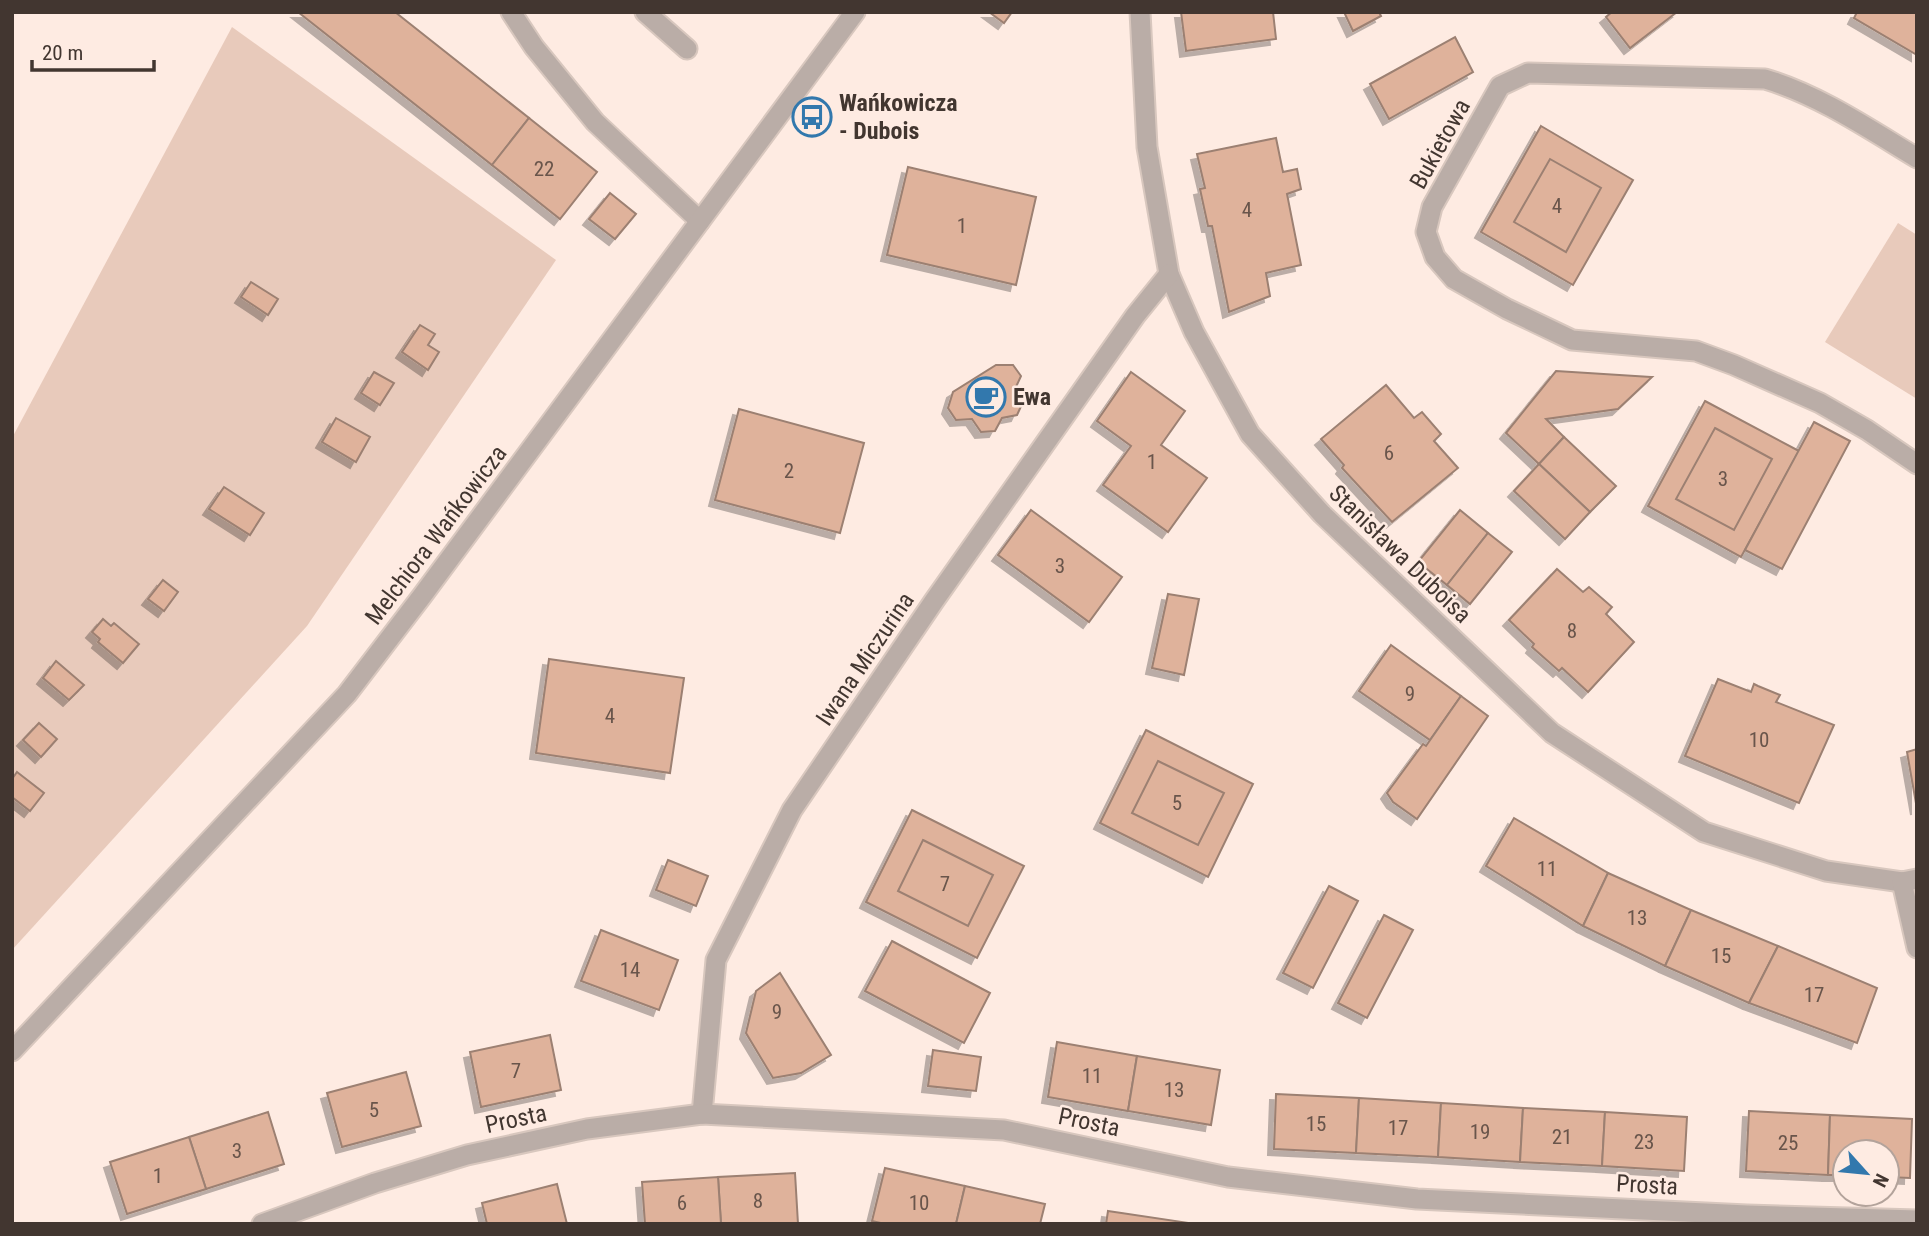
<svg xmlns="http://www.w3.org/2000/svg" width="1929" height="1236" viewBox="0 0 1929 1236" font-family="'Roboto Condensed',sans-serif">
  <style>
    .green { fill: #e8cabb }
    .building { fill: #dfb29b; stroke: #9c8072; stroke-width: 2; filter: url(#shadow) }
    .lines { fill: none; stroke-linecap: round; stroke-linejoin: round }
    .service-casing { stroke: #d8c7be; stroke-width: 23 }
    .minor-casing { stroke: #d8c7be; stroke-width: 23 }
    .tertiary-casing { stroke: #d8c7be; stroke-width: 23 }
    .service { stroke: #baada7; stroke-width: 19 }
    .minor { stroke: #baada7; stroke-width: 19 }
    .tertiary { stroke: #baada7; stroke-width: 19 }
    .labels { text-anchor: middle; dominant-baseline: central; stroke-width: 5; stroke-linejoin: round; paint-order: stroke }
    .number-label { font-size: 21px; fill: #69554b }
    .poi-label { font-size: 24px; font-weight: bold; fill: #423630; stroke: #feebe2; text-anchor: start }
    .street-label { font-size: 24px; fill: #423630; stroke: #feebe2 }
  </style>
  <defs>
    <filter id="shadow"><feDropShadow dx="-6" dy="6" stdDeviation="0" flood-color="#0004"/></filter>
  </defs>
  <rect width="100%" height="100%" fill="#feebe2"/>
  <g class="green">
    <polygon points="232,27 556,260 307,626 12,950 12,438"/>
    <polygon points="1898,223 1917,235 1917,399 1825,342"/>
  </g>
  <g class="building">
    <polygon points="298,12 395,12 529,118 492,165"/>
    <polygon points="989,12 1012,12 1004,23"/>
    <polygon points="1181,12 1273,12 1276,39 1186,51"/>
    <polygon points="1344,12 1379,12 1381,16 1353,31"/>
    <polygon points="1612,12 1677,12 1630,48 1606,17"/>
    <polygon points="1857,12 1917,12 1917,55 1854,18"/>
    <polygon points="1455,37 1473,72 1389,119 1370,84"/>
    <polygon points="529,118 597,172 560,219 492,165"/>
    <polygon points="1541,126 1633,180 1573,285 1481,232"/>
    <polygon points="1276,138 1283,172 1297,169 1301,189 1287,194 1301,265 1266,273 1270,296 1229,312 1212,226 1208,226 1200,189 1205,188 1197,154"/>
    <polygon points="1550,159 1601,188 1566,252 1514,222"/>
    <polygon points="908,167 1036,197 1016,285 887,255"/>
    <polygon points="610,193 636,214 615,239 589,219"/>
    <polygon points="251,282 278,299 268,315 241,297"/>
    <polygon points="420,325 435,334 428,345 439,352 428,370 402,352"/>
    <polygon points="996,365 1013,365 1021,376 1015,389 1023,402 1017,415 1002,418 995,431 981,432 972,419 956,420 948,408 953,392"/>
    <polygon points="1556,371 1651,377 1652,377 1618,409 1546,419 1564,437 1539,464 1506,433"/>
    <polygon points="374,372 394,383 380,405 361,393"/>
    <polygon points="1131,372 1185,411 1161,445 1207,478 1168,532 1103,485 1131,446 1097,421"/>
    <polygon points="1386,385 1414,418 1422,412 1441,434 1434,441 1458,468 1392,522 1342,468 1344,465 1321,439"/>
    <polygon points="1705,401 1799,451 1741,557 1648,506"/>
    <polygon points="739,409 864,443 840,533 715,500"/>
    <polygon points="336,418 370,437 356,462 322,442"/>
    <polygon points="1814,422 1850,441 1782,569 1745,550"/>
    <polygon points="1715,428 1772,459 1734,530 1676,499"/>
    <polygon points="1564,437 1616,486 1590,512 1539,464"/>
    <polygon points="1539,464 1590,512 1565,539 1514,491"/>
    <polygon points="224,487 264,513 250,535 209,509"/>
    <polygon points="1031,510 1122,577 1089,622 998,555"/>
    <polygon points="1460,510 1488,533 1447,585 1418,562"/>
    <polygon points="1488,533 1512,552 1470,604 1447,585"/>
    <polygon points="1557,569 1583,592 1589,587 1612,607 1606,614 1634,642 1588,692 1562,668 1559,671 1532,647 1534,644 1509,620"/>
    <polygon points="163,580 178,592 164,611 148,599"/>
    <polygon points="1168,594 1199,599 1184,675 1152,668"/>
    <polygon points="103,619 111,626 114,623 139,644 123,663 98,642 100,639 92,632"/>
    <polygon points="1391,645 1461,696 1430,740 1359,691"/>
    <polygon points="549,659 684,678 670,773 536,753"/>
    <polygon points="56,661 84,685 69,700 43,678"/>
    <polygon points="1718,679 1751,692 1754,684 1758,686 1780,695 1776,702 1834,725 1799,803 1685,756"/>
    <polygon points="1461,696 1488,716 1417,819 1393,802 1387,793 1423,744 1426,746"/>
    <polygon points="39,723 57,739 41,757 23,740"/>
    <polygon points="1146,730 1253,784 1208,877 1100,823"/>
    <polygon points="1917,749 1917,809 1907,752"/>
    <polygon points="1158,761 1224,793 1198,845 1132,813"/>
    <polygon points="17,772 44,793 30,811 12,797 12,779"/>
    <polygon points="912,810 1024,866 977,958 866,902"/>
    <polygon points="1514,818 1608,873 1583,926 1486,866"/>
    <polygon points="923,840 993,875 968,926 898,891"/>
    <polygon points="668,860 708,876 696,906 656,890"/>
    <polygon points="1608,873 1691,910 1665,966 1583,926"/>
    <polygon points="1329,886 1358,901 1313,988 1283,973"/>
    <polygon points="1691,910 1778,946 1749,1003 1665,966"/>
    <polygon points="1384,915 1413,930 1367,1018 1338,1003"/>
    <polygon points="601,930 678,960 659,1010 581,981"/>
    <polygon points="892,941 990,993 964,1043 865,991"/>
    <polygon points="1778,946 1877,988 1857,1043 1749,1003"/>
    <polygon points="780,973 831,1055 801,1073 773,1078 746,1033 756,991"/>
    <polygon points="550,1035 561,1090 481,1107 470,1052"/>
    <polygon points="1057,1042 1137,1056 1128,1111 1048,1097"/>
    <polygon points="933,1050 981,1057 976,1091 928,1086"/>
    <polygon points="1137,1056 1220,1070 1211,1125 1128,1111"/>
    <polygon points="406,1072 421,1126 342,1147 327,1093"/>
    <polygon points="1276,1094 1359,1098 1356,1153 1274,1149"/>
    <polygon points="1359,1098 1441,1103 1438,1157 1356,1153"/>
    <polygon points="1441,1103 1523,1108 1520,1162 1438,1157"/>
    <polygon points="1523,1108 1605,1112 1602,1166 1520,1162"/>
    <polygon points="1749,1111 1830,1115 1828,1175 1746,1171"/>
    <polygon points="268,1112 284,1164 206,1189 189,1137"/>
    <polygon points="1605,1112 1687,1117 1684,1171 1602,1166"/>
    <polygon points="1830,1115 1912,1119 1910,1178 1887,1177 1887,1152 1845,1152 1845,1175 1828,1175"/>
    <polygon points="189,1137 206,1189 127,1214 110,1162"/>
    <polygon points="885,1168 965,1186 956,1224 885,1224 872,1221"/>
    <polygon points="795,1173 798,1224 721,1224 718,1177"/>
    <polygon points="718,1177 721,1224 645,1224 642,1182"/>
    <polygon points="557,1184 567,1224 487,1224 482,1203"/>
    <polygon points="965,1186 1045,1204 1040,1224 956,1224"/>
    <polygon points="1108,1211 1189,1223 1189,1224 1106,1224"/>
  </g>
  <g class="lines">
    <g class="service-casing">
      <g id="service">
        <polyline points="511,12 534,47 595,122 700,221"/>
        <polyline points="645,12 687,49"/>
      </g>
    </g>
    <g class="minor-casing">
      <g id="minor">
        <polyline points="1140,12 1147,147 1169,274 1194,332 1250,434 1322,514 1552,733 1704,832 1826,871 1902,882 1917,879"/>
        <path d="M1917,158c-48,-29 -98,-63 -152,-79l-237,-6 -28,13 -68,121 -6,25 9,25 19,22 53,30 65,31 124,11 38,14 86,38 47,27 50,34"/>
        <polyline points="1902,882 1917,948"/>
        <polyline points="702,1114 716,960 792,810 934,601 1135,316 1169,274"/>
        <polyline points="262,1224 375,1183 467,1155 587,1129 702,1114 1004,1130 1228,1177 1417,1199 1747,1215 1917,1220"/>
      </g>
    </g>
    <g class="tertiary-casing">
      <polyline id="tertiary" points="12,1051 347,694 422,596 855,12"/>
    </g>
    <use href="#service" class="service"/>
    <use href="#minor" class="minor"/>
    <use href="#tertiary" class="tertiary"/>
  </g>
  <defs>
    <g id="bus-ring" transform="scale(2.0125)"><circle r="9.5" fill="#feebe2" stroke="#3278ad" stroke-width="1.5"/><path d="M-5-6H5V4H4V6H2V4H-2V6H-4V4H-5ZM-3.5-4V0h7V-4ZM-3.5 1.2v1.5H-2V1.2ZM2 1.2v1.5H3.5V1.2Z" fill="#3278ad"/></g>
    <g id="cafe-ring" transform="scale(2.0125)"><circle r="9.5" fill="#feebe2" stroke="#3278ad" stroke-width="1.5"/><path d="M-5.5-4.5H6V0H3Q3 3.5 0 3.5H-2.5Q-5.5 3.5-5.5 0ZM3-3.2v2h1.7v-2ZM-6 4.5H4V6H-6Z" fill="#3278ad"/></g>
  </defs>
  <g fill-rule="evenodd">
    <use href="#bus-ring" x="812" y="117"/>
    <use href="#cafe-ring" x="986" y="397"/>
  </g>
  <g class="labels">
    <g class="number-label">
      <text x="544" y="169">22</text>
      <text x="1557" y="206">4</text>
      <text x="1247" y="210">4</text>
      <text x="962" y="226">1</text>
      <text x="1389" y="453">6</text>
      <text x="1152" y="462">1</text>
      <text x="789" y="471">2</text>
      <text x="1723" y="479">3</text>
      <text x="1060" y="566">3</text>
      <text x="1572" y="631">8</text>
      <text x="1410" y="694">9</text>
      <text x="610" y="716">4</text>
      <text x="1759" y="740">10</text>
      <text x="1177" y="803">5</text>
      <text x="1547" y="869">11</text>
      <text x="945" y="884">7</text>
      <text x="1637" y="918">13</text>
      <text x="1721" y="956">15</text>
      <text x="630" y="970">14</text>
      <text x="1814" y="995">17</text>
      <text x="777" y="1012">9</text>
      <text x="516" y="1071">7</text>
      <text x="1092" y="1076">11</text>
      <text x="1174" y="1090">13</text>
      <text x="374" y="1110">5</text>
      <text x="1316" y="1124">15</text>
      <text x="1398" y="1128">17</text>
      <text x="1480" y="1132">19</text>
      <text x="1562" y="1137">21</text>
      <text x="1644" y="1142">23</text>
      <text x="1788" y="1143">25</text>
      <text x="237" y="1151">3</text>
      <text x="158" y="1176">1</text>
      <text x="758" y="1201">8</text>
      <text x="682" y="1203">6</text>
      <text x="919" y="1203">10</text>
    </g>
    <g class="poi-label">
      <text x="839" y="103">Wańkowicza<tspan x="839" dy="28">- Dubois</tspan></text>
      <text x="1013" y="397">Ewa</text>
    </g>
    <g class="street-label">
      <text transform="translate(1440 144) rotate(-61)">Bukietowa</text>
      <text transform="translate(436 535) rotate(-53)">Melchiora Wańkowicza</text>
      <text transform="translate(1400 554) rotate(44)">Stanisława Duboisa</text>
      <text transform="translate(865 659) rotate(-56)">Iwana Miczurina</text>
      <text transform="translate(516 1119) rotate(-12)">Prosta</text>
      <text transform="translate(1089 1122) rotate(12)">Prosta</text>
      <text transform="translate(1647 1185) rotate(3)">Prosta</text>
    </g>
  </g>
  <rect width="1929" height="1236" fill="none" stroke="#423630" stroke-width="28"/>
  <g transform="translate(1866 1173) rotate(117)"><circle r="33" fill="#feebe2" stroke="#b3a39b" stroke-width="2"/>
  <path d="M0-5L12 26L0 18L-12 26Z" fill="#3278ad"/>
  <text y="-10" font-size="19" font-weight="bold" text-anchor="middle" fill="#423630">N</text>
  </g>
  <path d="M32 60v10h122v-10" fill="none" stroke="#423630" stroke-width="3.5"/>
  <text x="42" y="60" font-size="21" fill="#423630" stroke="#feebe2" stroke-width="5" paint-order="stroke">20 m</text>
</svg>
